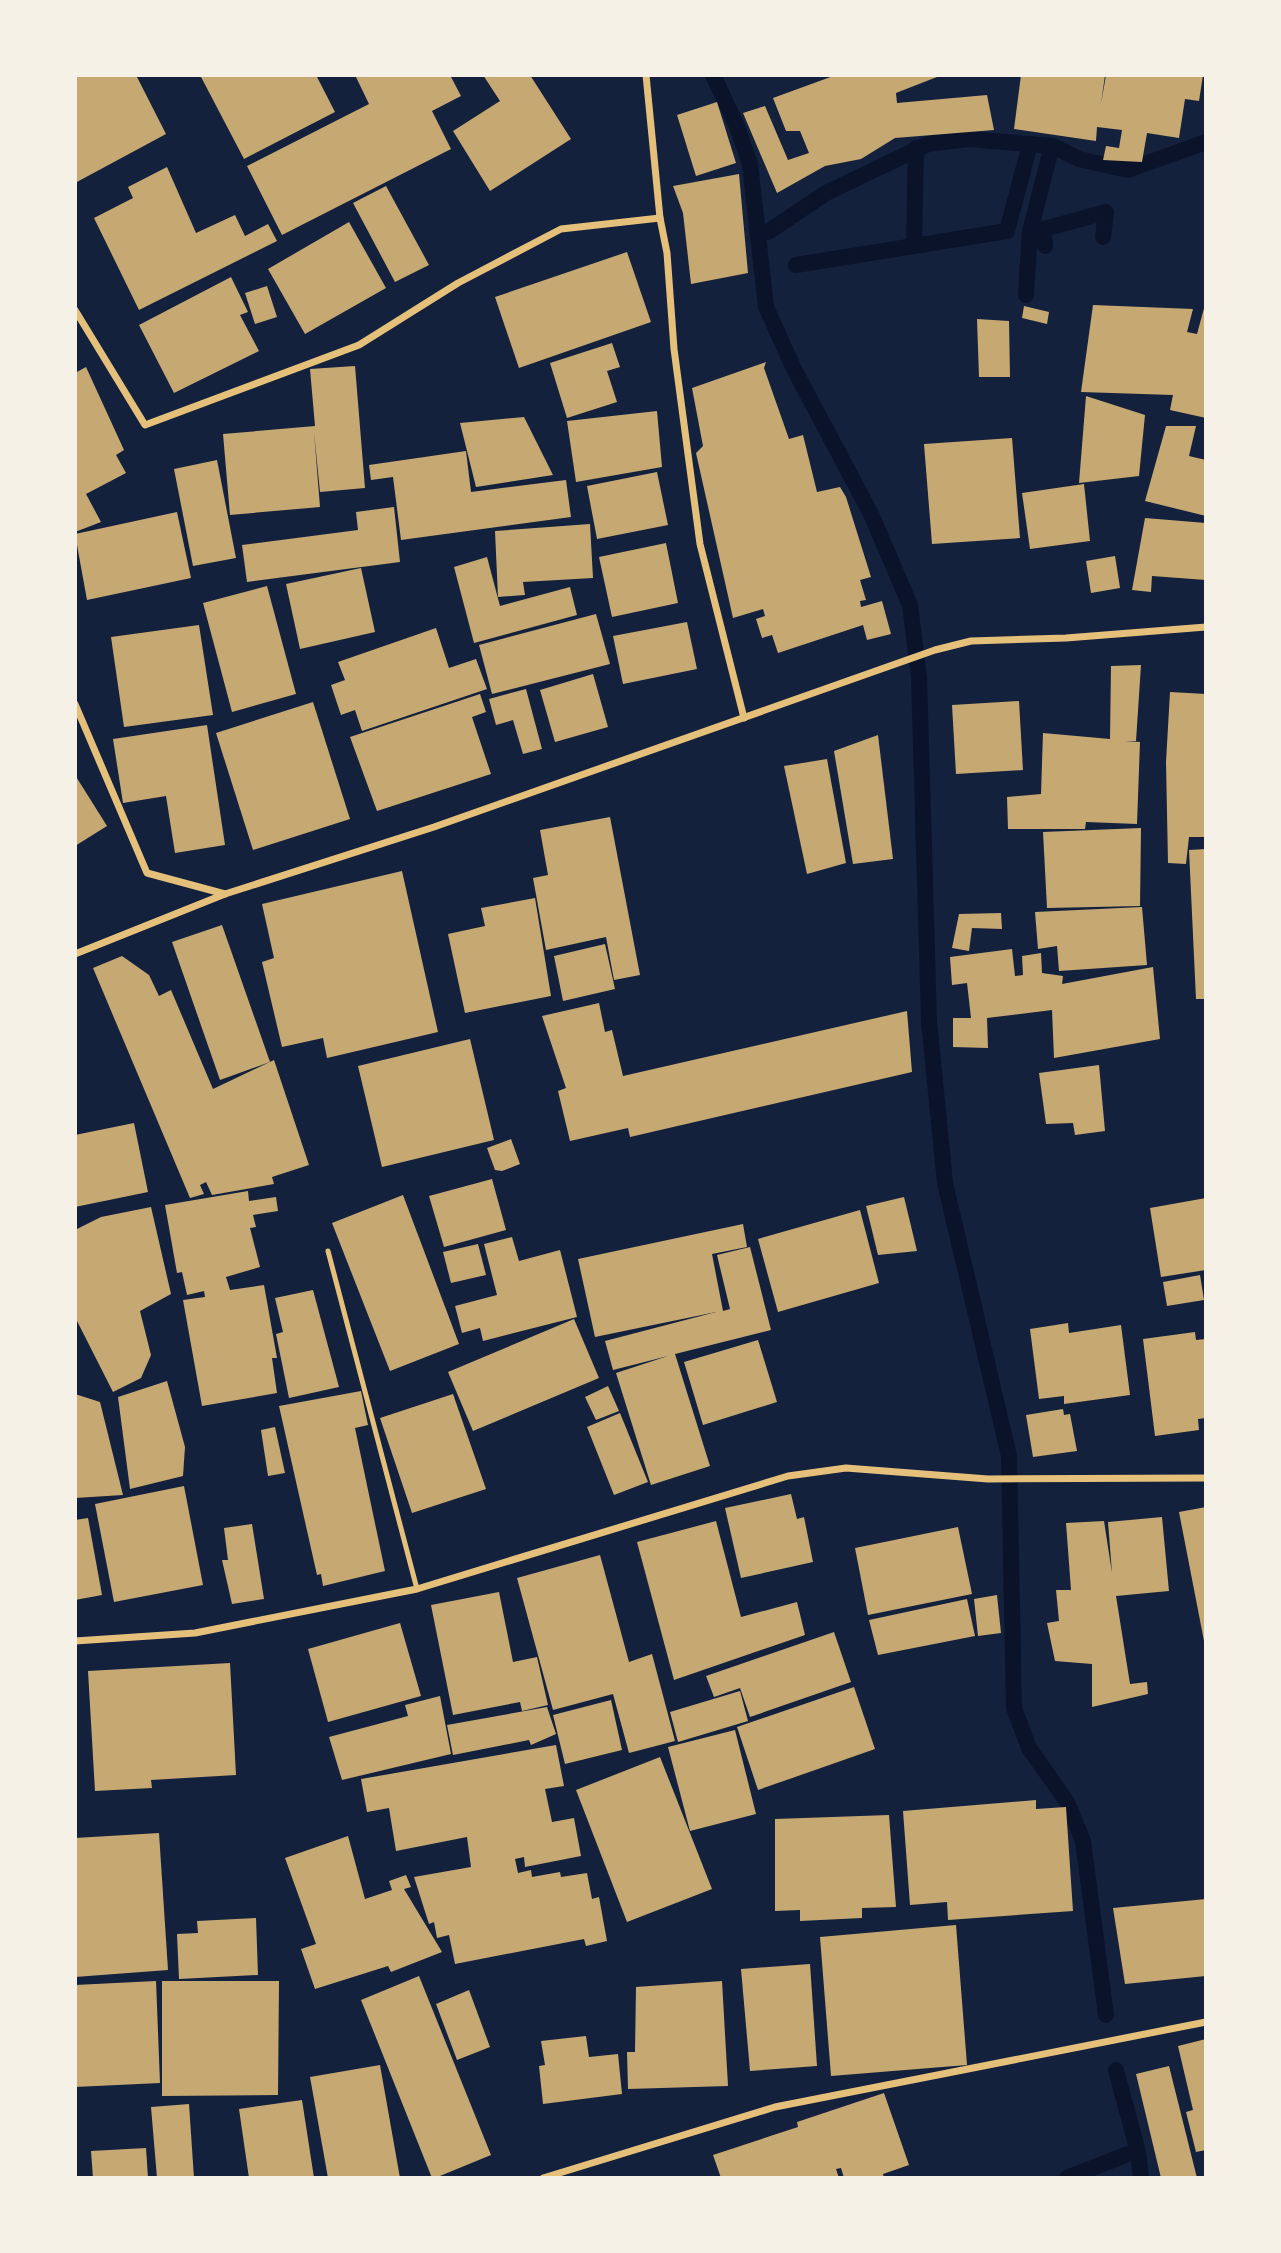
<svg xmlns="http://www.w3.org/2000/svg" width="1281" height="2253" viewBox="0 0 1281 2253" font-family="'Alegreya Sans',sans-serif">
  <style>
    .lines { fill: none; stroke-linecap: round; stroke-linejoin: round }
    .stream { stroke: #0b132b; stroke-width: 16 }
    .building { fill: #c6a872 }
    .service { stroke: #e5c07b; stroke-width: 5 }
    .minor { stroke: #e5c07b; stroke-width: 7 }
  </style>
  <rect width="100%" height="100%" fill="#14213d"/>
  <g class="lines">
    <g class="stream">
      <polyline points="713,75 736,124 750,164 766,307 794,369 871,514 910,605 919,677 929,1021 945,1183 1009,1456 1014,1708 1029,1748 1067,1802 1083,1841 1106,2015"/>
      <polyline points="768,232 826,193 928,144 968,139 1053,146 1079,159 1128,170 1206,142"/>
      <polyline points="914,246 916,148"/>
      <polyline points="1045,246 1044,229 1106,212 1103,237"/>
      <polyline points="796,265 1007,231 1030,144"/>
      <polyline points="1026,295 1030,231 1052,146"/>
      <polyline points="1116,2070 1138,2152 1141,2178"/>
      <polyline points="1067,2178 1128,2154"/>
    </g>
  </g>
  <g class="building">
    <polygon points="75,75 136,75 166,134 75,183"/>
    <polygon points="200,75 316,75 335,112 244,159"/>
    <polygon points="355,75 450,75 461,96 432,111 451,149 282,235 247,166 369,104"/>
    <polygon points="483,75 530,75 571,139 490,191 453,131 500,101"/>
    <polygon points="836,75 942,75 896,93 897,103 987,95 994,130 895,138 861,159 825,166 777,193 743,113 765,106 788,160 809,153 800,131 786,131 773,98"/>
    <polygon points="1021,75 1105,75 1101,104 1106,75 1203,75 1199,101 1185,99 1179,138 1147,133 1142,162 1103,160 1106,146 1119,148 1122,130 1097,127 1096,141 1014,129"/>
    <polygon points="717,102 736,163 696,176 677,115"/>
    <polygon points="167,167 196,233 235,215 245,236 268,224 277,241 139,310 94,218 133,198 128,187"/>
    <polygon points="739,174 748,273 691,284 683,213 673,186"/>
    <polygon points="386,186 429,265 395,282 353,203"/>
    <polygon points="349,222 386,288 305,334 268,269"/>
    <polygon points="627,252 651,322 519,368 495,297"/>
    <polygon points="231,277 248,312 240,315 259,351 174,393 139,325"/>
    <polygon points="267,286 277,317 255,324 245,293"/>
    <polygon points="1206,301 1206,418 1170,410 1173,395 1081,392 1093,305 1193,309 1187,332 1197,334"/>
    <polygon points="1024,306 1049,312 1047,324 1022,318"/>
    <polygon points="977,319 1009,321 1010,377 979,377"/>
    <polygon points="612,343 620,367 607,371 617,402 567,418 550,363"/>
    <polygon points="766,362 764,368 789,439 803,435 817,492 840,487 846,497 871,577 860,580 866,600 860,601 861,607 882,601 891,634 867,640 863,625 778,653 772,635 762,638 756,619 765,616 763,609 733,618 696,453 703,446 692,388"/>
    <polygon points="355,366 365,488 320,492 314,432 320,507 230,515 223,434 315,426 310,369"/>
    <polygon points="86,367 124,450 116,455 126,473 86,494 101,522 75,532 75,373"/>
    <polygon points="1086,396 1145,415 1139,476 1079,483"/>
    <polygon points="657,411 662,467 576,482 567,421"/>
    <polygon points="524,417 553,475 476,487 460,423"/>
    <polygon points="1166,426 1196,426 1189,456 1206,460 1206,516 1145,501"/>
    <polygon points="1012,438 1020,538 932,544 924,444"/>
    <polygon points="466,451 471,492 566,480 571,517 401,540 393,477 371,480 369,465"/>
    <polygon points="217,460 236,558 193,566 174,469"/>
    <polygon points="657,472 668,525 597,539 587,486"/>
    <polygon points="1084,484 1090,541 1030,549 1022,493"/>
    <polygon points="394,507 400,562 247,582 242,545 358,530 356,512"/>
    <polygon points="177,512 191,578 87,600 75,534"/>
    <polygon points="1145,518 1206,523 1206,580 1152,576 1151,592 1132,590"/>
    <polygon points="590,524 593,578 523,582 525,595 498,597 495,531"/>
    <polygon points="666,543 678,603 612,617 599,557"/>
    <polygon points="1115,556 1120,588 1091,593 1086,561"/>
    <polygon points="487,557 500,606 570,587 577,615 474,643 454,567"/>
    <polygon points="361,568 375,632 300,649 286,584"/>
    <polygon points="267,586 296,694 232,712 203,603"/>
    <polygon points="596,614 610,664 492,694 479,645"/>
    <polygon points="687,622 697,669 623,684 613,636"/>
    <polygon points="199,625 213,715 124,727 111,637"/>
    <polygon points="436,628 449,668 476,659 487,689 362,731 355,710 341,715 331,685 345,680 338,662"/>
    <polygon points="1141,665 1136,741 1125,741 1140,742 1137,824 1086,822 1085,829 1008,829 1007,797 1041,794 1043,733 1110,739 1111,666"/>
    <polygon points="593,674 608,727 555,742 540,690"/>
    <polygon points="526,689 542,749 523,754 513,720 496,725 489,699"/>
    <polygon points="1170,692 1206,694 1206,837 1189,837 1186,864 1168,863 1166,762"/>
    <polygon points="480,694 486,712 472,717 491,774 377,811 350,737"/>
    <polygon points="1019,701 1023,770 956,774 952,705"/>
    <polygon points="313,702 350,819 253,850 216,733"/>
    <polygon points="207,725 225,845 175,853 166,796 123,803 113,739"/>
    <polygon points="878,735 893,859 853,864 834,751"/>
    <polygon points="827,759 846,863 807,874 784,766"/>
    <polygon points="75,775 107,826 75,846"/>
    <polygon points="610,817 640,975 614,980 606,937 546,950 533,878 548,875 540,830"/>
    <polygon points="1141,828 1140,906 1047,908 1043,832"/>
    <polygon points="1206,849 1206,999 1196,999 1189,850"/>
    <polygon points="402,871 438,1032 327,1058 323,1038 282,1047 262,962 274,958 262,904"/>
    <polygon points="535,898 551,996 465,1013 448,934 485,926 481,908"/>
    <polygon points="1142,907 1147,965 1059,971 1057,946 1038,949 1035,912"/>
    <polygon points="1001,913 1002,929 972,928 969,951 952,948 959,914"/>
    <polygon points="222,925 270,1062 220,1080 172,942"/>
    <polygon points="605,944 615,989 563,1001 554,956"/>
    <polygon points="1012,949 1015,976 1023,975 1022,956 1041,953 1042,973 1063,976 1062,984 1153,967 1160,1039 1054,1058 1052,1010 987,1018 988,1048 953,1047 953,1018 971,1018 967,983 952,985 950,957"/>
    <polygon points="122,956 149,975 159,996 171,990 213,1089 274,1060 309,1165 272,1177 274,1184 212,1195 206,1182 200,1185 204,1194 190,1198 93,968"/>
    <polygon points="599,1003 605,1032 612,1030 623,1076 907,1011 912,1072 630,1137 628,1128 570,1141 558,1091 566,1088 542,1016"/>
    <polygon points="470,1039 494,1140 382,1167 358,1066"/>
    <polygon points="1099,1065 1105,1131 1075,1135 1073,1123 1046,1124 1039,1073"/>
    <polygon points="134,1123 148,1192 75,1207 75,1135"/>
    <polygon points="511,1139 520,1164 502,1171 495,1170 487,1148"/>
    <polygon points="492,1179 506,1230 444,1247 429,1196"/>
    <polygon points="248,1191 249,1201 276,1197 278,1211 253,1215 256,1227 250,1228 260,1267 226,1277 230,1290 264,1285 277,1358 272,1358 277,1393 202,1406 183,1300 205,1297 204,1291 187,1295 182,1272 177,1273 165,1205"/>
    <polygon points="403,1195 459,1344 390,1371 332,1223"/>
    <polygon points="904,1197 917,1251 878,1255 866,1206"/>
    <polygon points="1206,1198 1206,1270 1161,1277 1150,1208"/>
    <polygon points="151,1207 171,1294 140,1311 151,1355 141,1378 113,1392 75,1317 75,1230 101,1217"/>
    <polygon points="860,1210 879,1283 778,1312 758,1239"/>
    <polygon points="743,1224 747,1247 712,1254 723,1311 730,1309 717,1255 750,1247 771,1330 675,1354 710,1466 651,1485 616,1373 668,1356 613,1370 605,1341 716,1312 595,1337 578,1259"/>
    <polygon points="512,1237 519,1261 560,1250 577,1317 483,1341 480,1328 462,1333 455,1306 497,1295 484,1244"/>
    <polygon points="478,1244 486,1275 451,1283 443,1252"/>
    <polygon points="1200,1275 1204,1300 1167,1306 1163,1282"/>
    <polygon points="313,1290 339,1387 289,1398 276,1334 283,1332 275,1298"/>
    <polygon points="574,1319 599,1378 473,1431 448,1372"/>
    <polygon points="1068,1323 1069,1333 1121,1325 1130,1395 1064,1404 1064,1396 1039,1399 1030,1329"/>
    <polygon points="1195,1332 1196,1340 1206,1339 1206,1418 1198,1419 1199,1430 1155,1436 1143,1339"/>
    <polygon points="758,1340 777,1402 703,1425 684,1362"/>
    <polygon points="167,1381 185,1447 183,1476 130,1489 118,1397"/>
    <polygon points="608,1386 619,1411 596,1420 585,1397"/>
    <polygon points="361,1391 368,1425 355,1428 385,1571 323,1586 321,1574 317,1575 279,1406"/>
    <polygon points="75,1394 100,1402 123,1495 75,1498"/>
    <polygon points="453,1394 486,1489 412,1513 380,1418"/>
    <polygon points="1063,1409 1064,1415 1070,1414 1077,1451 1033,1457 1026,1415"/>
    <polygon points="620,1413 648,1482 614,1495 587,1427"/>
    <polygon points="275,1427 285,1473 268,1476 261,1430"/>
    <polygon points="184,1486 203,1585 114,1602 95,1504"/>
    <polygon points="791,1494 797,1519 804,1517 813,1562 741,1578 725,1508"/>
    <polygon points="1206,1507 1206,1641 1204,1641 1179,1512"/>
    <polygon points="1162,1517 1169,1591 1116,1596 1130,1684 1147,1682 1148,1694 1092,1707 1092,1664 1055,1661 1047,1623 1059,1621 1056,1590 1071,1590 1066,1523 1104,1521 1112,1573 1108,1522"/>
    <polygon points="88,1518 102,1595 75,1600 75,1520"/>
    <polygon points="716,1521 741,1617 797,1602 805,1635 674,1680 637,1542"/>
    <polygon points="252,1524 264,1599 232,1604 222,1560 228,1560 224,1528"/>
    <polygon points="958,1527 972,1594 868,1615 855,1548"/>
    <polygon points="600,1555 629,1662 652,1654 675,1741 629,1753 613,1694 553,1710 517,1578"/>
    <polygon points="499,1592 513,1662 537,1657 548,1705 522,1711 520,1702 453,1715 431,1605"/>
    <polygon points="997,1595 1001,1633 978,1636 974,1599"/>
    <polygon points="967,1599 975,1636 878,1655 869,1620"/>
    <polygon points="400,1623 421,1696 328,1722 308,1649"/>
    <polygon points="834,1632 851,1682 750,1717 740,1688 714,1697 706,1676"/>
    <polygon points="230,1663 236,1775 151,1780 152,1788 95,1791 88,1671"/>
    <polygon points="854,1687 875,1749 758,1790 737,1727"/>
    <polygon points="740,1691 748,1721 678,1742 670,1712"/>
    <polygon points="440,1696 451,1754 342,1780 329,1737 408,1716 405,1705"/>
    <polygon points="611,1700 622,1750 565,1764 553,1715"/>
    <polygon points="547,1707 556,1734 531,1745 529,1740 453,1755 447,1725"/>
    <polygon points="735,1730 756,1814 690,1831 668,1747"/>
    <polygon points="556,1745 564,1786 545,1789 552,1822 574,1818 581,1856 525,1867 524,1857 515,1859 518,1873 531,1870 532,1877 560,1872 561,1877 587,1873 592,1899 599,1897 607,1941 586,1946 584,1939 455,1964 449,1935 437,1938 434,1922 429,1924 414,1877 471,1867 467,1837 396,1851 389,1808 367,1812 361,1779"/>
    <polygon points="660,1757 712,1889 627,1922 576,1790"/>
    <polygon points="1036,1800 1036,1809 1066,1807 1073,1911 948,1920 947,1902 910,1905 903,1811"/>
    <polygon points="889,1815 896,1907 862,1908 862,1918 800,1921 800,1910 775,1911 775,1819"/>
    <polygon points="159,1833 168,1970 75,1977 75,1838"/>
    <polygon points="348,1836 365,1899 392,1890 389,1881 406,1875 411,1887 404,1889 442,1952 391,1972 388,1966 315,1989 301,1949 316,1944 285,1858"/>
    <polygon points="1206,1899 1206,1976 1125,1984 1113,1908"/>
    <polygon points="256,1918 258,1975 179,1979 177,1934 198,1933 197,1921"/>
    <polygon points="956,1925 967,2065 831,2076 820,1937"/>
    <polygon points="810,1964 817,2066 750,2071 741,1969"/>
    <polygon points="419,1976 491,2155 435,2178 432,2178 361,2000"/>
    <polygon points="156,1981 160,2083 75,2087 75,1985"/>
    <polygon points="162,1981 279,1981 278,2095 162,2096"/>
    <polygon points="722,1981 728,2086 628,2089 627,2052 635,2052 636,1987"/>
    <polygon points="469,1990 490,2047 457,2060 436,2004"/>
    <polygon points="586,2036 589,2057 618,2054 622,2094 543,2104 539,2066 545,2065 541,2041"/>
    <polygon points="1206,2039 1206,2150 1196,2152 1186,2112 1193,2110 1178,2046"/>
    <polygon points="380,2065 400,2178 328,2178 310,2077"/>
    <polygon points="1169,2066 1197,2178 1161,2178 1136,2074"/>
    <polygon points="884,2093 909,2165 883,2174 884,2178 844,2178 841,2168 836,2169 839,2178 721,2178 713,2155 798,2127 797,2122"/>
    <polygon points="302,2100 314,2178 249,2178 239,2109"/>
    <polygon points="189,2104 194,2178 157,2178 151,2107"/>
    <polygon points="146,2148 148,2178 93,2178 91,2151"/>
  </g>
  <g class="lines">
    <polyline class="service" points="328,1251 417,1589"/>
    <g class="minor">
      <polyline points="646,75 660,218 667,253 674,349 700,544 744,718"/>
      <polyline points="75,310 145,425 359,345 458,283 561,229 660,218"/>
      <polyline points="75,704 147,873 225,894"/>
      <polyline points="75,954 225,894 434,827 935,650 971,641 1066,638 1206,627"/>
      <polyline points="75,1641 195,1633 417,1589 788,1476 846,1468 988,1479 1206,1478"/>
      <polyline points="543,2178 775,2107 1206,2022"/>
    </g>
  </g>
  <rect width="1281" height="2253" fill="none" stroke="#f6f1e7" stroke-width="154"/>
</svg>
